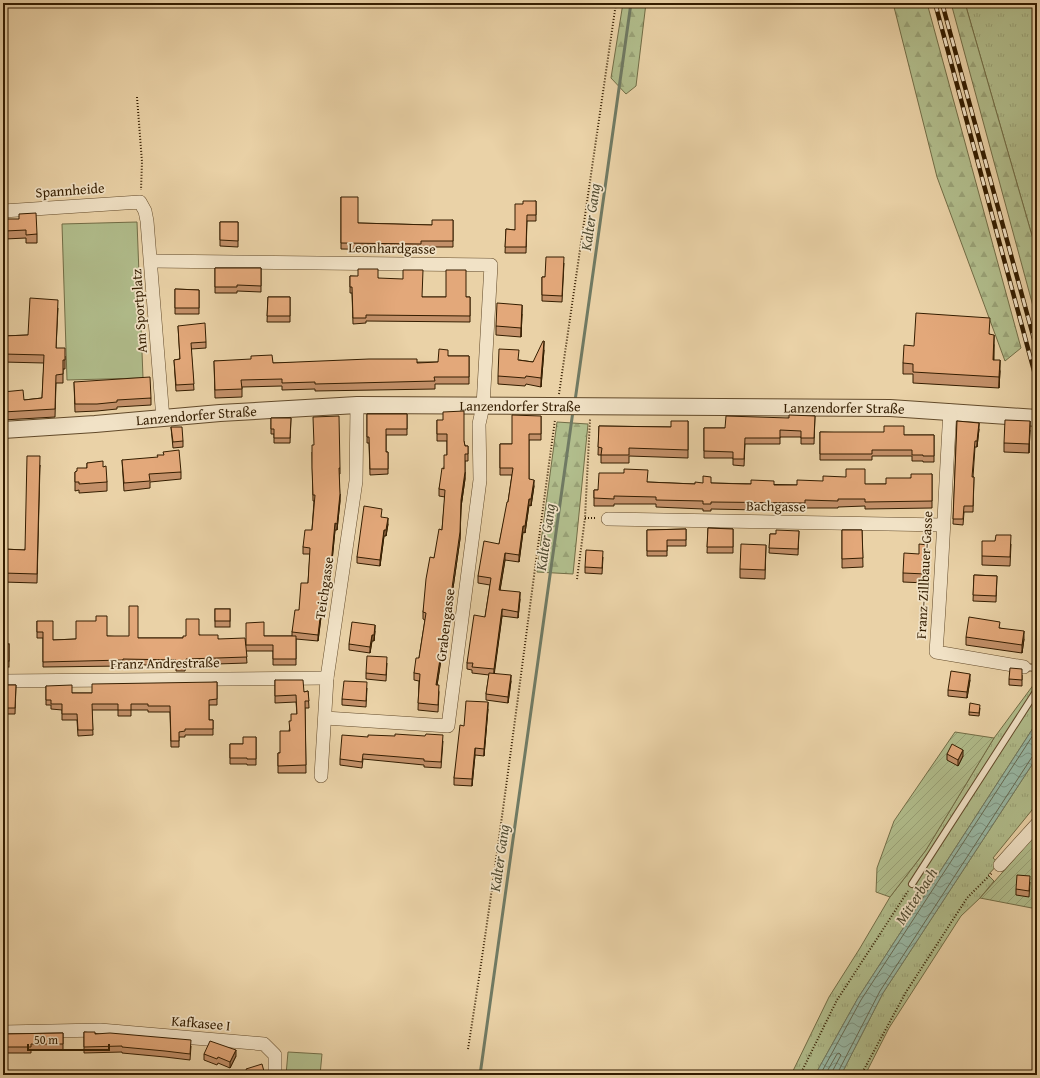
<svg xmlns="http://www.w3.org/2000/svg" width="1040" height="1078" viewBox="0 0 1040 1078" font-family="'Gentium Book Plus',serif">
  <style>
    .grass { fill: url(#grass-tufts); stroke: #726d46 }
    .forest { fill: url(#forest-firs); stroke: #726d46 }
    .park { fill: #b1bd8c; stroke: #726d46 }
    .garden { fill: url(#garden-furrows); stroke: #726d46 }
    .water { fill: url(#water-waves); stroke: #707a63 }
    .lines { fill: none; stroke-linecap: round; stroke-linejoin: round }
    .shore { stroke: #666a52; stroke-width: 1 }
    .stream { stroke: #707a63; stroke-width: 3 }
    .service-casing { stroke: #624a2a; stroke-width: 8 }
    .minor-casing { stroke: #624a2a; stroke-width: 14 }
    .tertiary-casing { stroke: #624a2a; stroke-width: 18 }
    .path { stroke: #341d00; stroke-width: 2; stroke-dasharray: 1 2; stroke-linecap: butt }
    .service { stroke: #f1e2c6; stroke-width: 6 }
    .minor { stroke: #f1e2c6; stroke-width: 13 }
    .tertiary { stroke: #f1e2c6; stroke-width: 16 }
    .rail-casing { stroke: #341d00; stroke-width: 4.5 }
    .rail { stroke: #f1e2c6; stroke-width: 3; stroke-dasharray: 9; stroke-linecap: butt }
    .wall { fill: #c39069; stroke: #341d00 }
    .shaded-wall { fill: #9f7655; stroke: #341d00 }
    .building { fill: #e3a87a; stroke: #341d00 }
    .labels { text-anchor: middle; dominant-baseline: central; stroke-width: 3.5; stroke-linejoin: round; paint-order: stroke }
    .street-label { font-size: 14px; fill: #341d00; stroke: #f1e2c6 }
    .water-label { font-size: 15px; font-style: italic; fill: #524c32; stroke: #f1e2c6 }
  </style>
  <defs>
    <pattern id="grass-tufts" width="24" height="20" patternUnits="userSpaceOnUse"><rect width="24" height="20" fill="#b1bd8c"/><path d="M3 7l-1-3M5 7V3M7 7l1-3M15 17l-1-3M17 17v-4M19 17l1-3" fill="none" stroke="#99a277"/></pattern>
    <pattern id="forest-firs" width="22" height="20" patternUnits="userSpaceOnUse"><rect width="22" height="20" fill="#b1bd8c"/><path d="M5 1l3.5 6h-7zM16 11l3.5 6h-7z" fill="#99a277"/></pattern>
    <pattern id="garden-furrows" width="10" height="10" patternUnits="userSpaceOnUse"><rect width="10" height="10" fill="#b1bd8c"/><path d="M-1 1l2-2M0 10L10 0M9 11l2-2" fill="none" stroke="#99a277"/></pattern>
    <pattern id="water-waves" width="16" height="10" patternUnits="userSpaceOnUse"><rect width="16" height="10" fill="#98b8a5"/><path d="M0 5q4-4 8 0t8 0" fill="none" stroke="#7d9584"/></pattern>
  </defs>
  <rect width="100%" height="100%" fill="#ead2a7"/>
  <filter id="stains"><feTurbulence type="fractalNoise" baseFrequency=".005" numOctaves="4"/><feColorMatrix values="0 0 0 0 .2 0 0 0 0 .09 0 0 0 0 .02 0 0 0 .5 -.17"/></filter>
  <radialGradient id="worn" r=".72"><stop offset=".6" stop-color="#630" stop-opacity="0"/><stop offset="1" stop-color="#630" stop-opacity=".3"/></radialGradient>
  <g class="grass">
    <polygon points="965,3 1037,3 1037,253"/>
    <polygon points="1037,680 1037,722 858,998 815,1075 791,1075 829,997 860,948 890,897 926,850 994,738"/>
    <polygon points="1037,757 1035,761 1037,763 1037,798 1032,810 993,858 999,863 988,875 994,881 980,898 961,916 889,1028 865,1075 841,1075 883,993"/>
  </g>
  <g class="forest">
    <polygon points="623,3 646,3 636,86 626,94 611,78"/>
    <polygon points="893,3 927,3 1021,348 1005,361 937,177"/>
    <polygon points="951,3 965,3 1037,253 1037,321"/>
    <polygon points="557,422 588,424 573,574 537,572"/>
  </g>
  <g class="park">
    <polygon points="137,222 143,378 67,380 62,224"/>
    <polygon points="288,1052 322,1054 320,1075 286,1075"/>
  </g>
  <g class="garden">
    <polygon points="955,732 994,738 926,850 890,897 876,892 877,868 894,821"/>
    <polygon points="1037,833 1037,909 980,898"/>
  </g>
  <polygon class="water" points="1037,722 1037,757 883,993 841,1075 815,1075 858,998"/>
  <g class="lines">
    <g class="shore">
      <polyline points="820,1075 861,1000 1037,729"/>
      <polyline points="825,1075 837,1054 839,1053 841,1055 833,1070 833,1075"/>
      <polyline points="838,1075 838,1072 880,991 1032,757 1037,755"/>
    </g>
    <g class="stream">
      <polyline points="575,401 631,3"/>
      <polyline points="480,1075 573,411"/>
    </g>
    <g class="service-casing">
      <g id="service">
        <polyline points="1024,667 1037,668"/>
        <polyline points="912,884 1037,690"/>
      </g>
    </g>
    <g class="minor-casing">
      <g id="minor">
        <polyline points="3,211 140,202 145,211 147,221 163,419"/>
        <polyline points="151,261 491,265 483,406 479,424 480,480 448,726 325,718"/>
        <path d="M950,411c-5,81 -8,161 -14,241l88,15"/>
        <polyline points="608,519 943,525"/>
        <polyline points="3,681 327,678"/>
        <polyline points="321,776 327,678 356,481 357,405"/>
        <polyline points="1000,865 1037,824"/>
        <polyline points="3,1032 100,1030 264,1044 275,1055 275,1075"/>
      </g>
    </g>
    <g class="tertiary-casing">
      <g id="tertiary">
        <path id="s1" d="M3,430l92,-6 125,-11 137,-8 533,3 147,10"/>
      </g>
    </g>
    <g class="path">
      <polyline points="137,97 142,162 141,190"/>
      <polyline points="559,394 616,3"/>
      <polyline points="585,518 597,518"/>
      <polyline points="577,579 585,518 590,419"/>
      <path d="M468,1049c33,-209 58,-419 87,-629"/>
      <polyline points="800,1075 837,1000 908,891"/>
      <polyline points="861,1075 906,992 967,898 992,873"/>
    </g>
    <use href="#service" class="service"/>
    <use href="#minor" class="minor"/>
    <use href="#tertiary" class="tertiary"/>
    <g class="rail-casing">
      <g id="rail">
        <polyline points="935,3 1037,382"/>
        <polyline points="942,3 1037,350"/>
      </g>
    </g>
    <use href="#rail" class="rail"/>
  </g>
  <g class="wall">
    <polygon points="341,197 358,223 432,225 453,220 453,247 421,247 421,250 341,249"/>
    <polygon points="536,201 536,221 527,221 526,253 505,253 506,229 515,230 523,204"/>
    <polygon points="3,219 37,234 37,243 26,243 26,238 5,239 5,261 3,261"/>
    <polygon points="220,222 238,222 238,247 220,246"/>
    <polygon points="564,263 562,302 542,301 542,277 545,277"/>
    <polygon points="215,268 261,268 261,292 237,291 237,293 215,293"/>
    <polygon points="350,276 378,278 423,297 470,297 470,322 366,321 366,323 353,324 352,293 350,293"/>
    <polygon points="175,289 199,290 199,314 175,314"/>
    <polygon points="268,297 290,297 290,322 267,322"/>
    <polygon points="58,308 56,348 65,356 65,369 63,369 63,383 56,383 55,417 3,420 3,392 24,400 42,398 44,363 3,362 3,336 28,335"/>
    <polygon points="522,314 521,337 496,335 496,326"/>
    <polygon points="178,326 206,342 206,348 191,349 194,390 176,391 174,360 180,359"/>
    <polygon points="990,334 994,345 994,360 1000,371 999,388 913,383 913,374 903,374 903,363 914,346"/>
    <polygon points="544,350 541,387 526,384 525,386 498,384 498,376 519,360 533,362"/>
    <polygon points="448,356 469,356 469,384 435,384 435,389 315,391 315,389 282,390 282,386 242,387 242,397 215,398 214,361 273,363 438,362"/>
    <polygon points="74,382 151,398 151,405 117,407 117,409 97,411 75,412"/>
    <polygon points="367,414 407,414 407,435 386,435 386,452 388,452 388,474 370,475 369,443 367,443"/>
    <polygon points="541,416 541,440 529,440 529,479 534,486 531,506 529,505 525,533 523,532 519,562 505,560 500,590 520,599 518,618 502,616 494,673 511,681 508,703 486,700 486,694 489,675 472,673 472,670 467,669 467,663 485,617 490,585 478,583 478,576 499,544 508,502 512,475 500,475 500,444 512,444"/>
    <polygon points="815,416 814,444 801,444 801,437 780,437 780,444 745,444 744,466 733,465 733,458 704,458 704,428 725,428 789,418"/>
    <polygon points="271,418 291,418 290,443 274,443 274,434 271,434"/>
    <polygon points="437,420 464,441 465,446 468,446 468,461 465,461 465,479 461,507 460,539 448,623 446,622 444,634 446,641 444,653 442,653 437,685 439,692 438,712 418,710 419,681 414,680 414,673 419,658 425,620 423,619 423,612 434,558 442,530 445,497 439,496 439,489 447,455 447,441 437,441"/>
    <polygon points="688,421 688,458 629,456 629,463 601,463 601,455 598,455 599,426 671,427"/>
    <polygon points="957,421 979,429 977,447 975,447 973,477 974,477 973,512 964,512 963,525 953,524"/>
    <polygon points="171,427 183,441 183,447 173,448"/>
    <polygon points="1030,430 1029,453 1004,452 1004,443"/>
    <polygon points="820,432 904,435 934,435 934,462 923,462 923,461 912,461 912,456 872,456 872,460 820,460"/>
    <polygon points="312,452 340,468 340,474 339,474 340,501 337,530 335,530 330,582 328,582 326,609 322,609 318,641 296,639 296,665 273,665 273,651 246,651 247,663 186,665 185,671 176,671 176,665 123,665 123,666 43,667 43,638 37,638 37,621 53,640 76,639 107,636 138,638 183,638 199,635 246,645 264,636 292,636 292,632 308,583 310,554 303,554 303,547 312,530 314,501 313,501"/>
    <polygon points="122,460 181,472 181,479 150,482 150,488 124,491"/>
    <polygon points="87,463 103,467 107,482 107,491 79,493 79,490 75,491 75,472 77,471 87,468"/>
    <polygon points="40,465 37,583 3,582 3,549 25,550"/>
    <polygon points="624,473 647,482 695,484 711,483 797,485 886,484 911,478 932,474 932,508 865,509 865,506 838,507 838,508 805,508 805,511 711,509 711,511 703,511 703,509 656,507 656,504 614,504 614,506 594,506 594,490 598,490"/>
    <polygon points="381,517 388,524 386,536 384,536 380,566 357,563 357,557"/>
    <polygon points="708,528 733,529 733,553 707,553"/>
    <polygon points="686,529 686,546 667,546 667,556 647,556 647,530"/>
    <polygon points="842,530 862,530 863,567 842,568"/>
    <polygon points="799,531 798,555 769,553 770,534 776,534"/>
    <polygon points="995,541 1011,544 1010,566 982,565 982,556"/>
    <polygon points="766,545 765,579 740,578 740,569"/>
    <polygon points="919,554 928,554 926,583 903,582 903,573"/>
    <polygon points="603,557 602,574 585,573 585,567"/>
    <polygon points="974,575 997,576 996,602 973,601"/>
    <rect x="215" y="609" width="15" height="18"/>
    <polygon points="1000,628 1024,639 1022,653 966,645 966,637"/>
    <polygon points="375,631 374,641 372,641 370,653 349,650 349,644"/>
    <rect x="3" y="644" width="6" height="23"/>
    <polygon points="387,663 386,681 366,679 366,673"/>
    <polygon points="1022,675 1022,686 1009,685 1009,679"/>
    <polygon points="275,680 304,692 308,691 309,708 305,708 306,773 278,773 278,753 280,753 289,731 291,721 297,714 296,702 275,703"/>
    <polygon points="970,680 967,698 948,696 948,690"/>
    <polygon points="217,682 217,705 209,705 209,720 213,720 213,735 185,735 185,737 179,737 179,747 171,747 170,712 148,712 148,710 131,710 131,716 118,716 118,710 92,710 93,735 78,736 77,720 62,720 62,710 51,709 51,705 46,705 46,686 72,693 92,693"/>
    <polygon points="3,685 16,685 15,714 3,714"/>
    <polygon points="367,688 366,707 342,705 342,699"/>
    <polygon points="980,708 979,716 969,715 969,712"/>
    <polygon points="488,709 484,756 475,755 472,786 454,785 454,778 464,726"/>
    <polygon points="256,737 256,765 247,765 247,764 230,764 230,744 243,744"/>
    <polygon points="368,737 443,741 441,768 424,767 424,765 363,759 362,768 340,765 340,759"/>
    <polygon points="947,754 963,756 958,766 947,760"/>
    <polygon points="1037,860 1037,874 1035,867 1035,861"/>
    <polygon points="1030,882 1029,897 1016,895 1016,889"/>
    <polygon points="84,1032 191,1046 190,1060 165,1057 122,1053 122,1052 84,1053"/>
    <polygon points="63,1033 63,1050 31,1050 31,1053 4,1053 4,1049 3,1049 3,1034"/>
    <polygon points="204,1054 236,1056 230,1068 218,1063 217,1065 204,1060"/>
  </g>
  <g class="shaded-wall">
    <polygon points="522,305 522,314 521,337 521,328"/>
    <polygon points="994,335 994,345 993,371 993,360"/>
    <polygon points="544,341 544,350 541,387 541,378"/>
    <polygon points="1000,360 1000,371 999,388 999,377"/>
    <polygon points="1030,421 1030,430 1029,453 1029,444"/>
    <polygon points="979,423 979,429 977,447 977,441"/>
    <polygon points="465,472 465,479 461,507 460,539 448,623 448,616"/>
    <polygon points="534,480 534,486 531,506 531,499"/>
    <polygon points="340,494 340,501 337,530 337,524"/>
    <polygon points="529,499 529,505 525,533 525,526"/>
    <polygon points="388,518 388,524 386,536 386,530"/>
    <polygon points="335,523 335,530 330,582 330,575"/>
    <polygon points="523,526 523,532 519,562 519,555"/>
    <polygon points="384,530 384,536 380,566 380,560"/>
    <polygon points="928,545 928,554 926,583 926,574"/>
    <polygon points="505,553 505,560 499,596 499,590"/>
    <polygon points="520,592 520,599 518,618 518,612"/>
    <polygon points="322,602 322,609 318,641 318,635"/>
    <polygon points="502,609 502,616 494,676 494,669"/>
    <polygon points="446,615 446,622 443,641 443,634"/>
    <polygon points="375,625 375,631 374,641 374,635"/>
    <polygon points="1024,631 1024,639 1022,653 1022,645"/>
    <polygon points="446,634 446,641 444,653 444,646"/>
    <polygon points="372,635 372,641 370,653 370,647"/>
    <polygon points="442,646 442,653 436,692 436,685"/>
    <polygon points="970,674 970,680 967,698 967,692"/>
    <polygon points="511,675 511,681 508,703 508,697"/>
    <polygon points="488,702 488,709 484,756 484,749"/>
    <polygon points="475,748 475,755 472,786 472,779"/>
    <polygon points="963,750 963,756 958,766 958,760"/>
    <polygon points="236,1050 236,1056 230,1068 230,1062"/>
  </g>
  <g class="building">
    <polygon points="341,197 358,197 358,223 432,225 432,220 453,220 453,241 421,241 421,244 341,243"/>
    <polygon points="523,201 536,201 536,215 527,215 526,247 505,247 506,229 515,230 515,204 523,204"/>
    <polygon points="36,213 37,234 26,235 26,230 5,231 5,253 3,253 3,219 19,219 19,214"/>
    <polygon points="220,222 238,222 238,241 220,240"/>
    <polygon points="546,257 564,257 562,296 542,295 542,277 545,277"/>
    <polygon points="215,268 261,268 261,286 237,285 237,287 215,287"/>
    <polygon points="358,269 378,269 378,278 403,279 403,270 423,270 422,297 446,297 446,270 466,270 466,297 470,297 470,316 366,315 366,318 353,318 352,287 350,287 350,276 358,276"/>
    <polygon points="175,289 199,290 199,308 175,308"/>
    <polygon points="268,297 290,297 290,316 267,316"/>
    <polygon points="30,298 58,300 56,348 65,348 65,360 63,360 63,374 56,375 55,409 3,412 3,392 23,390 24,400 42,398 44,355 3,354 3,336 28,335"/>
    <polygon points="497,303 522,305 521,328 496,326"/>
    <polygon points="916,313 990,318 989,334 994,335 993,360 1000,360 999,377 913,372 913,364 903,363 904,345 914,346"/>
    <polygon points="205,323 206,342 191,343 194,384 176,385 174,360 180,359 178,326"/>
    <polygon points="543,341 544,341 541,378 526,376 525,378 498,376 499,349 519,350 518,360 533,362"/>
    <polygon points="439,349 448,350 448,356 469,356 469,377 434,377 435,381 315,384 315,382 282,383 282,379 241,380 242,389 215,390 214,361 251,359 251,356 272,355 273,363 369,359 417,359 417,363 438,362"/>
    <polygon points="150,377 151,398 117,400 117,402 97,404 75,404 74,382"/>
    <polygon points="464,411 464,441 465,446 468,446 468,454 465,454 465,472 461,500 460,532 448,616 446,615 443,634 446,634 444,646 442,646 436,685 439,685 438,705 418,703 420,674 414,673 416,658 419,658 426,613 423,612 426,579 430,557 434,558 439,529 442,530 445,490 439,489 442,468 444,469 444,455 447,455 447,434 437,434 437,420 443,420 443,412"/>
    <polygon points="367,414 407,414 407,429 386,429 386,452 388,452 388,469 370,469 369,437 367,437"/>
    <polygon points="512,415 541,416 541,434 529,434 529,479 534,480 531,499 529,499 525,526 523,526 519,555 505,553 499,590 520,592 518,612 502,609 494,669 472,667 473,663 467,663 474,615 485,617 491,578 478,576 484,541 499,544 507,502 508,502 513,468 500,468 500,444 512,444"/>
    <polygon points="789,415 815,416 814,438 801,438 801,431 780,430 780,438 745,438 744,459 733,459 733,452 704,451 704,428 725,428 726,416 789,418"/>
    <polygon points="339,416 340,468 339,468 340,494 337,524 335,523 330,575 328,575 326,603 322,602 318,635 292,632 295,610 299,610 301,583 308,583 310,548 303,547 305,530 312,530 315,495 313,495 312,468 312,445 314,445 313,417"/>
    <polygon points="271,418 291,418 290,438 274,438 274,429 271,429"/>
    <polygon points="1005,420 1030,421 1029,444 1004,443"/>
    <polygon points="671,421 688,421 688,450 629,448 629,455 601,455 602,448 598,447 599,426 671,427"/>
    <polygon points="957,421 979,423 977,441 975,441 972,477 974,477 973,506 964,506 963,519 953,519"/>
    <polygon points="884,426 904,426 904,435 934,435 934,456 923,456 923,455 912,455 912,450 872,450 872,454 820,454 820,432 884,432"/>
    <polygon points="171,427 182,427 183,441 173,442"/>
    <polygon points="179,450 181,472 149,474 150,481 124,483 122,460 158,457 157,455 164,455 163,452"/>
    <polygon points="27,456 40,456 37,574 3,573 3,549 25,550"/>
    <polygon points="103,461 103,467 106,466 107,482 79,484 79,482 75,482 75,472 77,471 77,468 87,468 87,463"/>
    <polygon points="624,469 648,470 647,482 695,484 695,482 703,483 703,476 711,477 711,483 746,484 751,484 751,480 774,481 774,485 797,485 797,480 823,481 823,476 846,477 846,469 865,469 865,484 886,484 886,478 911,478 911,474 932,474 932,501 865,502 865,499 838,499 838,501 805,500 805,503 711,502 711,504 703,504 703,501 656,500 656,497 614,496 614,499 594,498 594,490 598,490 599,473 624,473"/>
    <polygon points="364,506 382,509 381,517 388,518 386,530 384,530 380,560 357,557"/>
    <polygon points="708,528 733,529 733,547 707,547"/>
    <polygon points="686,529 686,540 667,540 667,551 647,551 647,530"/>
    <polygon points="776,530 799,531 798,549 769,548 770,534 776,534"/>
    <polygon points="842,530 862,530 863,558 842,559"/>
    <polygon points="996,535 1011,535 1010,557 982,556 982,541 995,541"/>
    <polygon points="741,544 766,545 765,570 740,569"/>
    <polygon points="919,544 928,545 926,574 903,573 904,553 919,554"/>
    <polygon points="586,550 603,551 602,568 585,567"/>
    <polygon points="974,575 997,576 996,596 973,595"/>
    <polygon points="129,606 138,606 138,638 183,638 183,636 186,636 186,619 199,619 199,635 218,635 218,639 245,638 247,657 186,659 185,665 176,665 176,660 123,659 123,660 43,662 43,632 37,632 37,621 53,621 53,640 76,639 76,621 96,621 96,616 107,616 107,636 129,636"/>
    <rect x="215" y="609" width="15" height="12"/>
    <polygon points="969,617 1000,622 999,628 1024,631 1022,645 966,637"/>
    <polygon points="264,622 264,636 296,636 296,659 273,659 273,645 246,645 246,623"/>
    <polygon points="352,622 375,625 374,635 372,635 370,647 349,644"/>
    <rect x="3" y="644" width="6" height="17"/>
    <polygon points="367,656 387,657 386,675 366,673"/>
    <polygon points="1010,668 1022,669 1022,680 1009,679"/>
    <polygon points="951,671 970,674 967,692 948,690"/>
    <polygon points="489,673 511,675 508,697 486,694"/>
    <polygon points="275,680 303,680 304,692 308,691 309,701 305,701 306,765 278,766 278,753 280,753 280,731 290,731 289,721 291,721 291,714 297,714 296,695 275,696"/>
    <polygon points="344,681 367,682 366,701 342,699"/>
    <polygon points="217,682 217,699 209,700 209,720 213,720 213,729 185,729 185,731 179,732 179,741 171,741 170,706 148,706 148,704 131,704 131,710 118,710 118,704 92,704 93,730 78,730 77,714 62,714 62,704 51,704 51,700 46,700 46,686 72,685 72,693 92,693 92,684"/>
    <polygon points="3,685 16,685 15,708 3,708"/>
    <polygon points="466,701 488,702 484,749 475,748 472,779 454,778 460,725 464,726"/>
    <polygon points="970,703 980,705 979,713 969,712"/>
    <polygon points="395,734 425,736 426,734 443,735 441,762 424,761 424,759 363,754 362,762 340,759 342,735 368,737 368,735 395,736"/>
    <polygon points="243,737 256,737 256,759 247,759 247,758 230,758 230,744 243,744"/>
    <polygon points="952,744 963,750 958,760 947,754"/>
    <polygon points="1037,860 1037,868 1035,861"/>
    <polygon points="1017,875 1030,876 1029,891 1016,889"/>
    <polygon points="84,1032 95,1032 95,1034 110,1033 191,1040 190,1054 165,1051 122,1047 122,1046 84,1047"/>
    <polygon points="63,1033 63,1044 31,1044 31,1047 4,1047 4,1043 3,1043 3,1034"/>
    <polygon points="210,1041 236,1050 230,1062 218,1057 217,1059 204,1054"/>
    <polygon points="262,1064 265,1075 248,1075 246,1069"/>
  </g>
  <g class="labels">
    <g class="street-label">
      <text transform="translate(70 190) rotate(-4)">Spannheide</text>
      <text transform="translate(392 248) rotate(1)">Leonhardgasse</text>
      <text transform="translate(139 311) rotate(-94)">Am Sportplatz</text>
      <text stroke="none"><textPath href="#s1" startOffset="518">Lanzendorfer Straße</textPath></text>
      <text stroke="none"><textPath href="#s1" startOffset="842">Lanzendorfer Straße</textPath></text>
      <text stroke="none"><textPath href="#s1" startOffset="194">Lanzendorfer Straße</textPath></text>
      <text transform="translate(776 506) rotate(1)">Bachgasse</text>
      <text transform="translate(924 575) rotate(-87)">Franz-Zillbauer-Gasse</text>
      <text transform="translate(324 588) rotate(-82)">Teichgasse</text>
      <text transform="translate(445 625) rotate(-83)">Grabengasse</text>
      <text transform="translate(165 663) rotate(-1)">Franz Andrestraße</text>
      <text transform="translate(201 1023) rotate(5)">Kafkasee I</text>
    </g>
    <g class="water-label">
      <text transform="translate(590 217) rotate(-82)">Kalter Gang</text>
      <text transform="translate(545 537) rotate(-82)">Kalter Gang</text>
      <text transform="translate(499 858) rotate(-82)">Kalter Gang</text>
      <text transform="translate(916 896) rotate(-57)">Mitterbach</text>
    </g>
  </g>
  <rect width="1040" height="1078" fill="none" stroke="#ead2a7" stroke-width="16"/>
  <rect x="4" y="4" width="1032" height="1070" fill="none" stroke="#341d00" stroke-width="2"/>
  <rect x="8" y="8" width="1024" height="1062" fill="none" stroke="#341d00"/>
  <path d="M28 1044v6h81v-6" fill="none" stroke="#341d00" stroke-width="2"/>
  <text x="34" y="1044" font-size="12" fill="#341d00" stroke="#f1e2c6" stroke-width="3" paint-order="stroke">50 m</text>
  <rect width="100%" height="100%" filter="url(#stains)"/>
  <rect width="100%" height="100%" fill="url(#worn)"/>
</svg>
